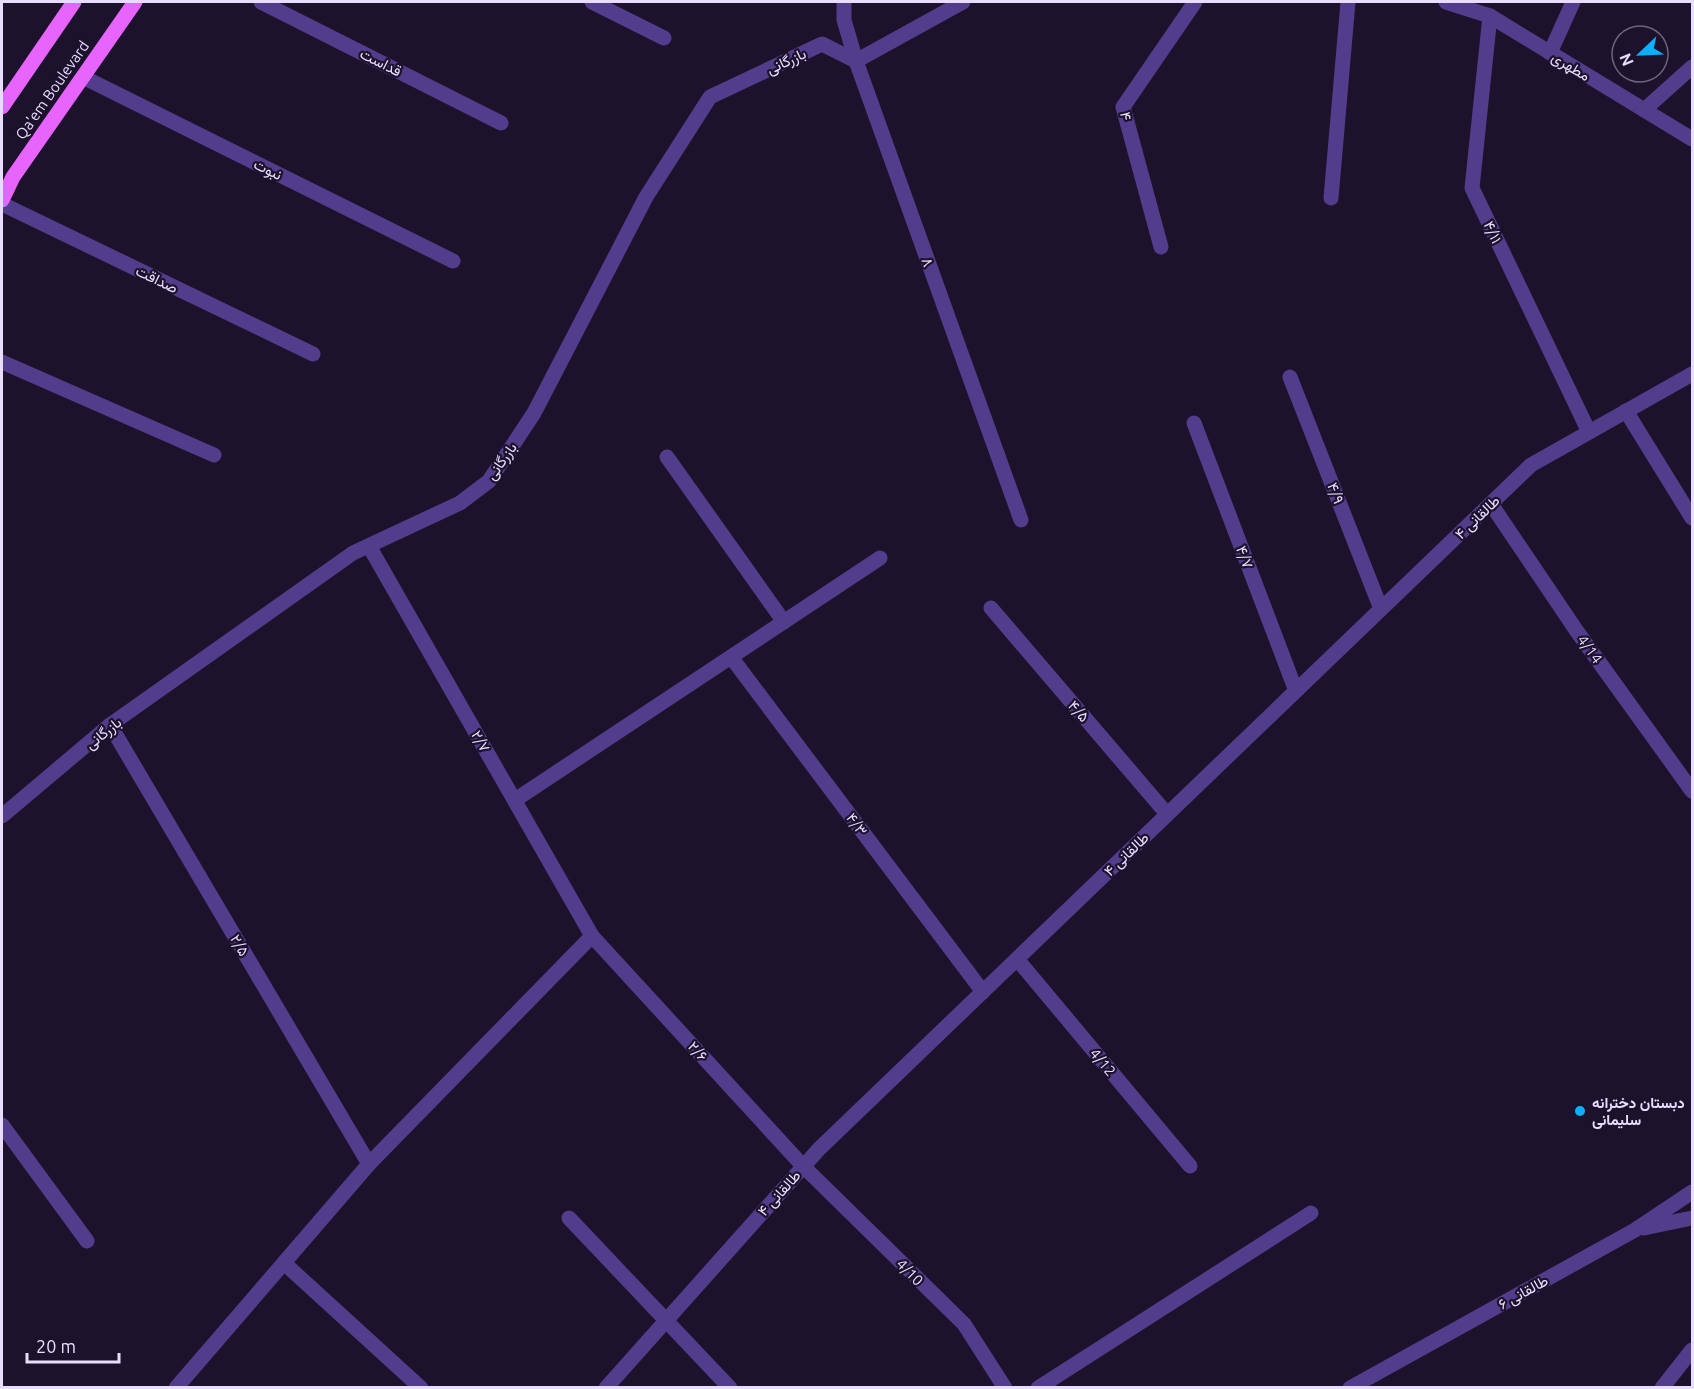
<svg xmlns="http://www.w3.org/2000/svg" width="1694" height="1389" viewBox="0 0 1694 1389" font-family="Ubuntu,Vazirmatn,sans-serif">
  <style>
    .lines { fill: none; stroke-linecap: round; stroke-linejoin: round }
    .minor { stroke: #513d8b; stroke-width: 15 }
    .major { stroke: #e765fe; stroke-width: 15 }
    .poi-dot { fill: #0aaffe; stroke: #1c122c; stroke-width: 2 }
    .labels { text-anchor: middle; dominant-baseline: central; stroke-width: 4.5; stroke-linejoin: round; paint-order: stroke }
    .street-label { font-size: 15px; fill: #e9ddff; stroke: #1c122c }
    .poi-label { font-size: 15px; font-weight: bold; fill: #e9ddff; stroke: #1c122c; text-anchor: start }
  </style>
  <rect width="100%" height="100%" fill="#1c122c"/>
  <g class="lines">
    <g class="minor">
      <polyline points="261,2 501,123"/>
      <polyline points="592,2 664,38"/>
      <polyline points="844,2 844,20 856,61 1021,520"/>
      <polyline points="1446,2 1490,16 1692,139"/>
      <polyline points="1490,16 1472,188 1589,432"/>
      <polyline points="1550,53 1573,2"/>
      <polyline points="856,61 963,2"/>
      <polyline points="83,77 453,261"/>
      <polyline points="1644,110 1692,67"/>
      <polyline points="1331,198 1348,2"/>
      <polyline points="2,204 313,354"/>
      <polyline points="1161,247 1123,107 1195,2"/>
      <polyline points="2,362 214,455"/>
      <polyline points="1290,377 1381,609"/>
      <polyline points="1626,411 1692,518"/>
      <polyline points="1194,423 1296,691"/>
      <polyline points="667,457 784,622"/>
      <polyline points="1491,504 1576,630 1692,791"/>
      <polyline points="369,546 592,936 803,1166 964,1324 1005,1388"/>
      <polyline points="991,608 1167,814"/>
      <polyline points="731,657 983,992"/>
      <polyline points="110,725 369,1164"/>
      <polyline points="515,800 880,558"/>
      <polyline points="2,816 110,725 353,553 460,503 489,481 534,413 646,197 710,97 822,44 856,61"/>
      <polyline points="1017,959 1190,1166"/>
      <polyline points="2,1125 87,1241"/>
      <polyline points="569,1218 730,1388"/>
      <polyline points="1644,1228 1692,1218"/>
      <polyline points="284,1263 421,1388"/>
      <polyline points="176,1388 369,1164 592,936"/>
      <polyline points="606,1388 819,1149 1531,465 1692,374"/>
      <polyline points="1038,1388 1311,1213"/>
      <polyline points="1350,1388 1635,1230 1692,1192"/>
      <polyline points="1662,1388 1692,1350"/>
    </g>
    <g class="major">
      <polyline points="2,107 74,2"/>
      <polyline points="2,200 13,177 135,2"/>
    </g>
  </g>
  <circle class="poi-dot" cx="1580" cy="1111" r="6"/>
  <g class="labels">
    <g class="street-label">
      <text transform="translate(786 61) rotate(-25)">بازرگانی</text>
      <text transform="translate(381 62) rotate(27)">قداست</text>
      <text transform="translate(1571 66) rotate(31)">مطهری</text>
      <text transform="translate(52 90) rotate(-55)">Qa'em Boulevard</text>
      <text transform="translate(1126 116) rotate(82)">۴</text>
      <text transform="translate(268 169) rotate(26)">نبوت</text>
      <text transform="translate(1493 232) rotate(65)">۴/۱۱</text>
      <text transform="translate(928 262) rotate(70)">۸</text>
      <text transform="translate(157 279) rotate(26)">صداقت</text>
      <text transform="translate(501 461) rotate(-55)">بازرگانی</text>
      <text transform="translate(1336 493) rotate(69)">۴/۹</text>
      <text transform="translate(1477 517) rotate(-44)">طالقانی ۴</text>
      <text transform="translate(1245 557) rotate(69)">۴/۷</text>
      <text transform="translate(1590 649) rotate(54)">4/14</text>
      <text transform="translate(1079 711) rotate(49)">۴/۵</text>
      <text transform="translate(103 733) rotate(-39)">بازرگانی</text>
      <text transform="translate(481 741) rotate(60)">۲/۷</text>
      <text transform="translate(857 824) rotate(53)">۴/۳</text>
      <text transform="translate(1126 854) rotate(-44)">طالقانی ۴</text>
      <text transform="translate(240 945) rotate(60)">۲/۵</text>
      <text transform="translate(698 1051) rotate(48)">۲/۶</text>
      <text transform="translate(1103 1062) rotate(50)">4/12</text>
      <text transform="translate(779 1193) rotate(-48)">طالقانی ۴</text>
      <text transform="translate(910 1272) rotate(45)">4/10</text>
      <text transform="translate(1523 1292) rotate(-29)">طالقانی ۶</text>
    </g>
    <g class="poi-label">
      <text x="1592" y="1102">دبستان دخترانه<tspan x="1592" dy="17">سلیمانی</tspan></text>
    </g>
  </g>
  <rect width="1694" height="1389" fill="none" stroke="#e9ddff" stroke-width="6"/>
  <g transform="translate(1640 54) rotate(247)"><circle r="28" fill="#1c122c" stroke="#6e6380" stroke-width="1.5"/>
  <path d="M0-4.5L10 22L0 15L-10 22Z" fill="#0aaffe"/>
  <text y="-9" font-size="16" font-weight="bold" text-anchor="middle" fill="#e9ddff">N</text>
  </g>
  <path d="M27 1353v9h92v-9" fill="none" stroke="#e9ddff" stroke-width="3"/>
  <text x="36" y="1353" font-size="18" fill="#e9ddff" stroke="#1c122c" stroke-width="4.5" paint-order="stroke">20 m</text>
</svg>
